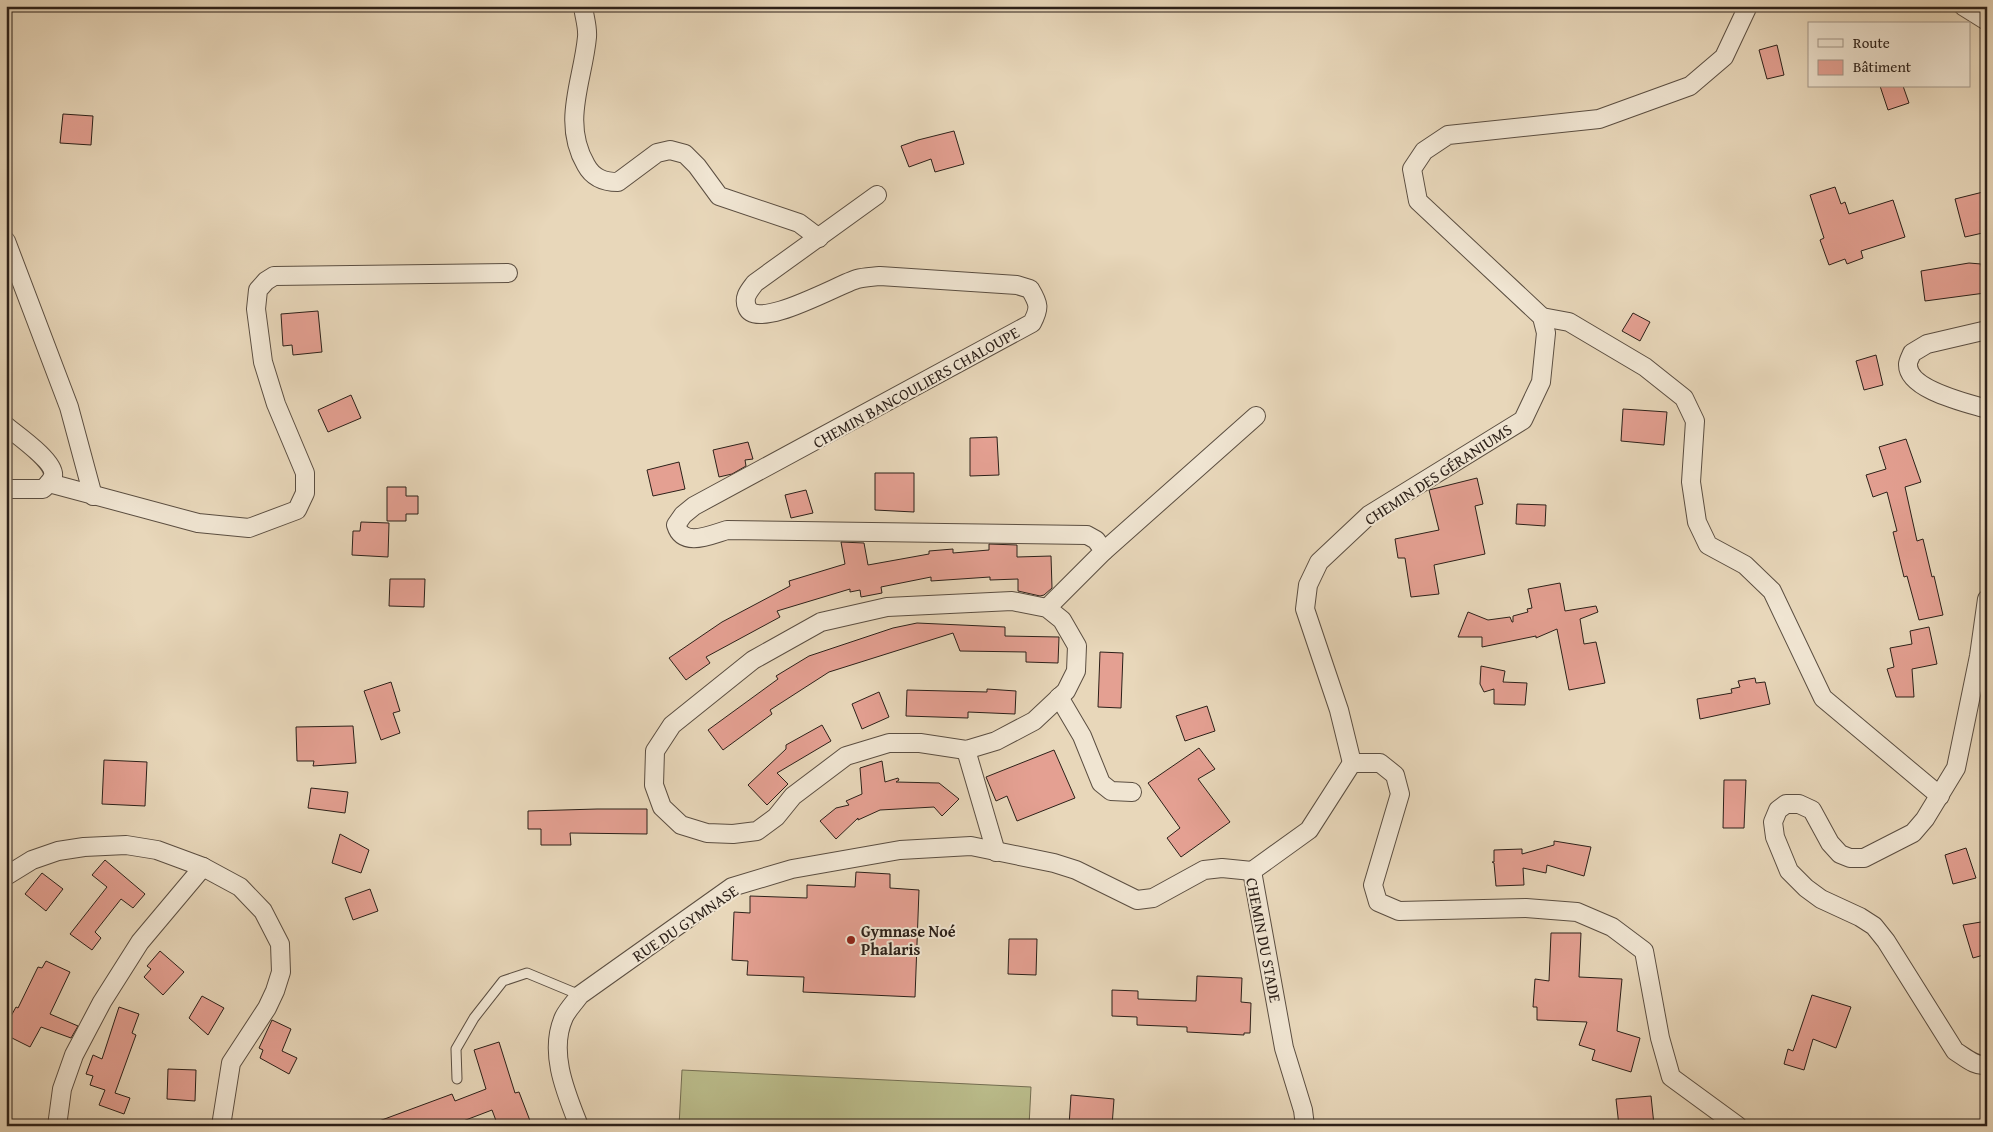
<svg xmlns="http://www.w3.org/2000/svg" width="1993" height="1132" viewBox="0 0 1993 1132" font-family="'Gentium Book Plus',serif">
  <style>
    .grass { fill: #bbbd8c; stroke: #746e52 }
    .building { fill: #e4a092; stroke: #2c2019 }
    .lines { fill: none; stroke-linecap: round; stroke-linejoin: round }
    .lane-casing { stroke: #5b4e41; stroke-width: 11 }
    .street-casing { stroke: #5b4e41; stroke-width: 20 }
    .lane { stroke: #f0e5d2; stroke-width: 9 }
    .street { stroke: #f0e5d2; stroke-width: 18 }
    .poi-dot { fill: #8f2418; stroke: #f0e5d2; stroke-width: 2 }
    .labels { text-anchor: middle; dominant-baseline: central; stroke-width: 4; stroke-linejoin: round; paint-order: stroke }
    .street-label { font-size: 16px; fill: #2c2019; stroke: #f0e5d2 }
    .poi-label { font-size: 16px; font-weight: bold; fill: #2c2019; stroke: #f0e5d2; text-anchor: start }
  </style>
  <rect width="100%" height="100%" fill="#e8d7ba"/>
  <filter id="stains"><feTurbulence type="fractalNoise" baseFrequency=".004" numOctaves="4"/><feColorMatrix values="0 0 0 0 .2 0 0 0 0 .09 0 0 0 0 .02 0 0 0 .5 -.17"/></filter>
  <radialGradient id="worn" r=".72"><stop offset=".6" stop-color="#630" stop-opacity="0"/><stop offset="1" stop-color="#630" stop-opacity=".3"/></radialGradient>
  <polygon class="grass" points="682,1070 1031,1087 1029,1126 679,1126"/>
  <g class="building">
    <polygon points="1777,45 1784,75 1767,79 1759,50"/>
    <polygon points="1880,86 1903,86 1909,103 1888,110"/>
    <polygon points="63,114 93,116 91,145 60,143"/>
    <polygon points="954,131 964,164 935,172 931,159 909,167 901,146 918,140"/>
    <polygon points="1835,187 1841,204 1845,202 1849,214 1893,200 1905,237 1861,251 1863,258 1847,264 1845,259 1829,265 1820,240 1824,238 1810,195"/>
    <polygon points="1987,191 1987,232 1965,237 1955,199"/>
    <polygon points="1969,263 1981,264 1985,293 1925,301 1921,271"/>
    <polygon points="318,311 322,352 293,355 292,345 283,346 281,314"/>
    <polygon points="1633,313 1650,322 1640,341 1622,331"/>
    <polygon points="1876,355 1883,385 1864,390 1856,361"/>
    <polygon points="351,395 361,418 328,432 318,410"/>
    <polygon points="1623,409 1667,412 1664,445 1621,441"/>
    <polygon points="997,437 999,475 970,476 970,438"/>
    <polygon points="1906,439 1921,482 1905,487 1917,541 1923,539 1932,577 1934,576 1943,615 1919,620 1907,576 1904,577 1893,532 1897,531 1887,492 1873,497 1866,475 1886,469 1879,447"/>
    <polygon points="748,442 753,459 745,460 746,466 732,474 719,477 713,450"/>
    <polygon points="679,462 685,489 653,496 647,470"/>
    <polygon points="875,473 914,473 914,512 875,510"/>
    <polygon points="1477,478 1483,504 1475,506 1485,554 1434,565 1439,594 1411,597 1405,558 1398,558 1395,539 1439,530 1429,490"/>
    <polygon points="387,487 406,487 406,496 418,496 418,514 406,514 406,521 387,521"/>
    <polygon points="806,490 813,513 791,518 785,495"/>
    <polygon points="1517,504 1546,505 1545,526 1516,524"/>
    <polygon points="361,522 389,523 388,557 352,555 353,531 360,531"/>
    <polygon points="841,542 864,543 868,565 929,554 929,551 953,549 953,553 989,550 989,544 1017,545 1017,557 1051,556 1052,588 1044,595 1040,596 1018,591 1018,579 990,580 990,577 931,581 931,577 881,587 882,593 861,597 860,590 850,592 850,589 777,611 780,617 706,657 710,663 686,680 669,658 722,622 790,586 789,581 845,564"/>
    <polygon points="390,579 425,579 424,607 389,606"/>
    <polygon points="1560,583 1565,611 1596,606 1598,612 1580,619 1584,644 1596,642 1605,683 1569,690 1557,629 1536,638 1536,636 1482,647 1482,637 1458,637 1468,612 1488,620 1510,617 1512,622 1513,622 1513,616 1528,612 1527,609 1532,608 1528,589"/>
    <polygon points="917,623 1005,627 1005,636 1059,637 1058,663 1026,662 1026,652 960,651 953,633 829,672 770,710 772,714 723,750 708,730 778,679 776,676 809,656 893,628"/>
    <polygon points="1929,627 1937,664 1912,669 1914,697 1896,697 1887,669 1894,667 1890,648 1912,644 1910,631"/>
    <polygon points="1100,652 1123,653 1121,708 1098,707"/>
    <polygon points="1481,666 1505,671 1503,682 1527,683 1525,705 1494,704 1494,689 1484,692 1480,684"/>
    <polygon points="1755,678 1756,683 1765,682 1770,704 1700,719 1697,699 1732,693 1731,689 1740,687 1738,681"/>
    <polygon points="391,682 400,711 393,713 400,733 381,740 364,691"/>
    <polygon points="987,689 1016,691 1015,714 968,712 968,718 906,716 907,690 987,692"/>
    <polygon points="879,692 889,717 862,729 852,704"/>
    <polygon points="1207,706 1215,731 1185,741 1176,716"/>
    <polygon points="822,725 831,741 777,773 788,784 767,805 748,785 786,749 786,745"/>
    <polygon points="353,726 356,763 313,766 314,761 297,761 296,727"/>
    <polygon points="1199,748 1215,769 1198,779 1230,822 1181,857 1167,838 1180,828 1148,783"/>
    <polygon points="1054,750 1075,798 1017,821 1007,796 996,801 986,777"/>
    <polygon points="104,760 147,762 145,806 102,804"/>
    <polygon points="882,761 885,782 898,778 899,780 896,782 939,783 959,799 942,816 934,807 880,810 858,820 858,818 836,839 820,821 836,808 849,805 846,801 862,794 860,768"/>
    <polygon points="1724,780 1746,780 1744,828 1723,828"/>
    <polygon points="311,788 348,792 345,813 308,808"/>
    <polygon points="597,809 647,809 647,834 570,833 571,845 541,845 541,829 528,829 528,811"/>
    <polygon points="340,834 369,850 361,873 332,863"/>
    <polygon points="1554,841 1591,847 1584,876 1547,865 1546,873 1523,868 1524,885 1496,886 1494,863 1492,862 1494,862 1494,850 1522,849 1522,854 1554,845"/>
    <polygon points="1966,848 1976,878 1953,884 1945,855"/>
    <polygon points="105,860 145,894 133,908 121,899 95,932 101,938 92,950 70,934 107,887 92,875"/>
    <polygon points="856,872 890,874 890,888 919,890 915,997 803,992 804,977 747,975 748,961 732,960 734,912 750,913 750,896 807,898 807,885 855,887"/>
    <polygon points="42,873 63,889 46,911 25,894"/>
    <polygon points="370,889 378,911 353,920 345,898"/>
    <polygon points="1987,921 1987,954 1973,958 1963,925"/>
    <polygon points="1551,933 1581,933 1579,977 1622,979 1617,1031 1640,1038 1631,1072 1592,1060 1595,1050 1579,1045 1587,1022 1537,1020 1537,1007 1533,1007 1535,979 1549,981"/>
    <polygon points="1009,939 1037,939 1036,975 1008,974"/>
    <polygon points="160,951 184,972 163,995 144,977 151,969 147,966"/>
    <polygon points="46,961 70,972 50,1014 78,1026 71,1038 41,1027 30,1047 6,1035 6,1025 16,1007 18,1008 38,967 42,968"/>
    <polygon points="1197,976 1242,978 1241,1002 1251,1003 1250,1033 1244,1033 1244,1035 1187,1032 1187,1027 1137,1025 1137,1017 1112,1016 1112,990 1138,991 1138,999 1196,1001"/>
    <polygon points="1812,995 1851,1007 1836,1048 1813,1039 1804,1070 1784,1064 1788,1049 1793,1051"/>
    <polygon points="202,996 224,1008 208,1035 189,1018"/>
    <polygon points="119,1007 139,1014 132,1033 136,1035 115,1093 130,1098 124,1114 99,1105 105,1090 90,1085 93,1076 86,1074 93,1055 102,1059"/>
    <polygon points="272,1020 291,1029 282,1051 297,1058 289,1074 260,1058 263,1050 259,1048"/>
    <polygon points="499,1042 515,1093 519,1092 532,1126 498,1126 492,1110 450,1126 371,1126 371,1124 452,1094 455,1101 486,1089 474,1050"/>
    <polygon points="168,1069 196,1070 195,1101 167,1099"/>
    <polygon points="1071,1095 1114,1099 1112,1126 1069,1126"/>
    <polygon points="1651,1096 1654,1125 1619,1126 1616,1099"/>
  </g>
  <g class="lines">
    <g class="lane-casing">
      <polyline id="lane" points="457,1079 456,1049 474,1018 503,981 527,973 580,995"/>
    </g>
    <g class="street-casing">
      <g id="street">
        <path d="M583,6c1,10 5,21 4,31 -4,44 -26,85 -1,128 7,13 18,17 32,17l39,-29 13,-3 15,4 12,12 22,30 80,27 20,15"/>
        <polyline points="1963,6 1987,21"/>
        <path d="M877,195l-122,88c-6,8 -12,14 -8,24 9,25 92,-23 110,-28 7,-2 15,-2 23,-3l137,9 13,4c9,15 10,19 2,34l-338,183 -11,9 -7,10c7,23 34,10 51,5l360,5 9,5 8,11 -57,57"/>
        <polyline points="6,241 69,407 93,496"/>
        <polyline points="1542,317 1569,322 1645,367 1684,398 1695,421 1691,482 1697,522 1708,545 1745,565 1772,591 1823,698 1940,796"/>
        <path d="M1987,330l-60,14 -15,9c-1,3 -4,8 -4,11 -1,26 60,39 79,45"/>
        <path d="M6,426c11,9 50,36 47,50 -2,6 -6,9 -10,13h-37"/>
        <polyline points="49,483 198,523 249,528 297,510 305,493 305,473 276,404 263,362 256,309 258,290 266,281 274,276 508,273"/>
        <polyline points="1104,551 1256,416"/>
        <path d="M1987,599l-8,57 -23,112 -31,51 -12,14 -49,25h-14l-10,-4 -10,-11 -18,-33 -13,-6h-13l-8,6 -5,12 2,15 14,34 17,17 15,11 39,18 14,9 12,15 69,110c10,6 20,16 32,14"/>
        <polygon points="1012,601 1047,608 1062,620 1077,646 1076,671 1066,691 1034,721 996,741 966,750 920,743 889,743 846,756 793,796 776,817 757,831 733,834 707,833 681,825 662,807 654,785 655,751 672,725 753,660 821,622 887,607"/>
        <polyline points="1059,697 1082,736 1101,783 1111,791 1132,792"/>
        <polyline points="966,750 996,852"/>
        <polyline points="1352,763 1339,710 1305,609 1308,585 1319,562 1369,515 1523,420 1541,382 1546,333 1542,317 1418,201 1412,169 1424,151 1448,135 1599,119 1690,86 1724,57 1748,6"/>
        <polyline points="1252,871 1309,830 1352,763 1380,763 1395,775 1400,794 1373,885 1378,902 1399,911 1526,908 1577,912 1612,927 1644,951 1660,1038 1671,1077 1738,1126"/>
        <polyline points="1252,871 1284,1048 1303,1110 1305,1126"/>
        <polyline points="6,876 32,860 58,851 84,847 126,845 157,850 203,867 240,887 263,911 280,944 281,972 275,991 267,1008 231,1063 221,1126"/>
        <polyline points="57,1126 62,1089 74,1055 102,1002 140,942 203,867"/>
        <path d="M579,1126c-13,-33 -31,-74 -15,-109 4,-8 11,-15 16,-22l152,-108 60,-18 108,-19 71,-4 83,17 22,7 61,30 16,-2 51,-28 18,-2 30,3"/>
      </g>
    </g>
    <use href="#lane" class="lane"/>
    <use href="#street" class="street"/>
  </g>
  <circle class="poi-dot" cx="851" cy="940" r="5"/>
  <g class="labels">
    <g class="street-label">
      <text transform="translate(916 387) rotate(-29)">CHEMIN BANCOULIERS CHALOUPE</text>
      <text transform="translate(1438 474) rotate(-33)">CHEMIN DES GÉRANIUMS</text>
      <text transform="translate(685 923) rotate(-34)">RUE DU GYMNASE</text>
      <text transform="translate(1264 940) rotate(79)">CHEMIN DU STADE</text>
    </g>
    <g class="poi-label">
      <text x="861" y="931">Gymnase Noé<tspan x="861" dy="18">Phalaris</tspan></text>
    </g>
  </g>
  <rect width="1993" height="1132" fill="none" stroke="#e8d7ba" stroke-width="25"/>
  <rect x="8" y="8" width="1978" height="1117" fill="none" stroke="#2c2019" stroke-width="2.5"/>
  <rect x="12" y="12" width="1968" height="1107" fill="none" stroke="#2c2019"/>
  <rect x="1808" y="22" width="162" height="65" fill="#f0e5d2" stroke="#a29688"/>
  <rect x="1818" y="39" width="25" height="8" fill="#f0e5d2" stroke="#a29688"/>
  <text x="1853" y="48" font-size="15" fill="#2c2019">Route</text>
  <rect x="1818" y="60" width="25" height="15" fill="#e4a092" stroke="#a29688"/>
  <text x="1853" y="72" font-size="15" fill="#2c2019">Bâtiment</text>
  <rect width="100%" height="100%" filter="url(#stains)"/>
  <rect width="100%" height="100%" fill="url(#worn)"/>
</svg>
